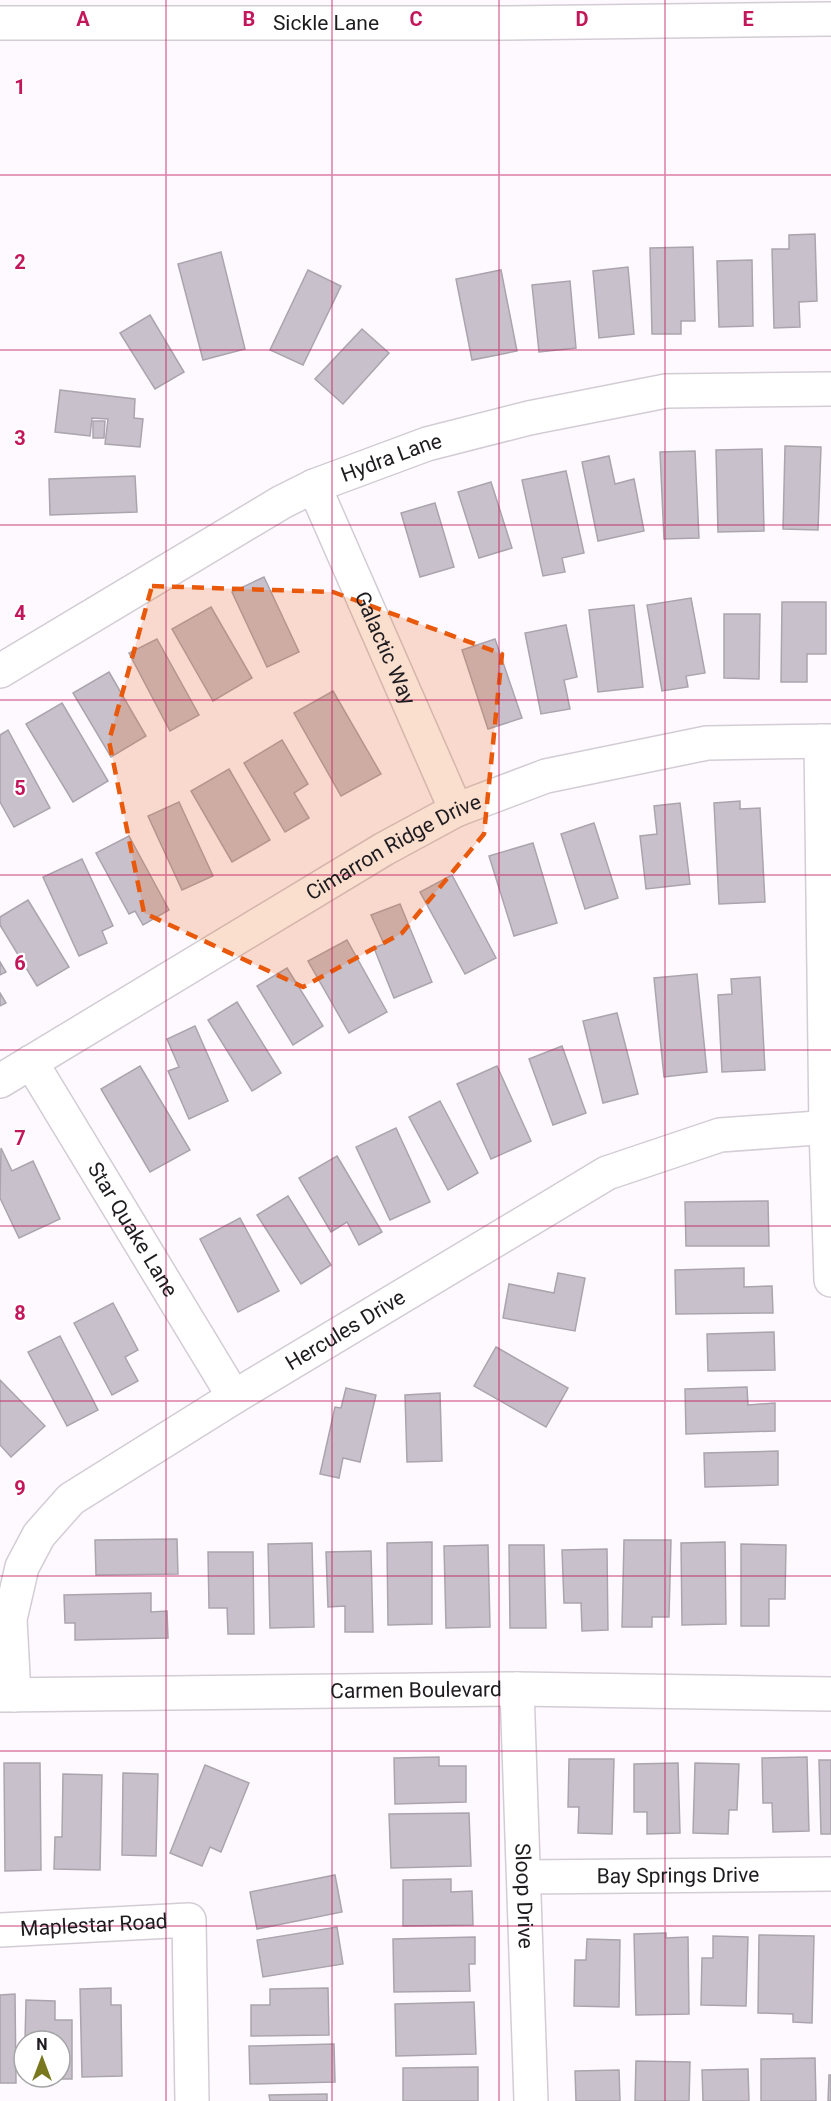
<svg xmlns="http://www.w3.org/2000/svg" width="831" height="2101" viewBox="0 0 831 2101" font-family="Roboto,sans-serif">
  <style>
    .building { fill: #c8c1cb; stroke: #aba4ae; stroke-width: 1.5 }
    .lines { fill: none; stroke-linecap: round; stroke-linejoin: round }
    .minor-casing { stroke: #d3ccd5; stroke-width: 36 }
    .minor { stroke: #fff; stroke-width: 33 }
    .marked { fill: #e8590c; fill-opacity: 0.2; stroke: #e8590c; stroke-width: 4.5; stroke-dasharray: 12 8; stroke-linejoin: round }
    .grid { fill: none; stroke: #c2185b; stroke-width: 1.5; stroke-opacity: 0.55 }
    .labels { text-anchor: middle; dominant-baseline: central; stroke-width: 4.5; stroke-linejoin: round; paint-order: stroke }
    .street-label { font-size: 21px; fill: #1f1c20; stroke: #fff }
    .grid-label { font-size: 20px; text-anchor: middle; font-weight: bold; fill: #c2185b; stroke: #fff; stroke-width: 4.5; stroke-linejoin: round; paint-order: stroke }
  </style>
  <rect width="100%" height="100%" fill="#fef9ff"/>
  <g class="building">
    <polygon points="815,234 817,301 799,302 800,327 774,328 772,249 789,249 789,235"/>
    <polygon points="693,247 695,321 681,321 681,334 652,334 650,248"/>
    <polygon points="221,252 245,349 203,360 178,264"/>
    <polygon points="752,260 753,326 719,327 717,261"/>
    <polygon points="628,267 634,334 599,338 593,271"/>
    <polygon points="308,270 341,286 303,365 270,350"/>
    <polygon points="501,270 517,351 472,360 456,279"/>
    <polygon points="570,281 576,348 539,352 532,285"/>
    <polygon points="150,315 184,372 155,389 120,333"/>
    <polygon points="362,329 389,353 343,404 315,379"/>
    <polygon points="60,390 135,399 134,418 143,419 140,447 105,444 108,419 92,418 90,436 55,432"/>
    <polygon points="93,421 105,421 104,438 93,438"/>
    <polygon points="785,446 821,447 818,530 783,529"/>
    <polygon points="762,449 764,531 718,532 716,450"/>
    <polygon points="695,451 699,538 664,539 660,452"/>
    <polygon points="609,456 615,484 634,479 644,531 598,541 582,462"/>
    <polygon points="566,471 584,553 562,558 565,572 543,576 522,480"/>
    <polygon points="135,476 137,512 50,515 49,479"/>
    <polygon points="491,482 512,548 479,558 458,492"/>
    <polygon points="435,503 454,567 420,577 401,513"/>
    <polygon points="264,577 299,652 267,667 232,592"/>
    <polygon points="691,598 705,673 686,676 688,687 662,691 647,605"/>
    <polygon points="782,602 826,602 826,654 807,654 807,682 781,682"/>
    <polygon points="634,605 643,687 598,692 589,610"/>
    <polygon points="211,607 252,678 213,701 172,629"/>
    <polygon points="724,614 760,614 759,679 724,678"/>
    <polygon points="566,625 577,677 564,680 570,709 541,714 525,633"/>
    <polygon points="157,639 199,715 170,731 129,653"/>
    <polygon points="495,639 522,718 488,729 462,650"/>
    <polygon points="109,672 146,736 111,757 73,693"/>
    <polygon points="333,691 381,774 341,796 294,713"/>
    <polygon points="62,703 108,781 73,802 26,724"/>
    <polygon points="8,730 50,808 14,827 0,802 0,735"/>
    <polygon points="282,740 308,784 294,793 309,818 285,832 244,763"/>
    <polygon points="229,769 270,840 232,862 191,791"/>
    <polygon points="740,801 740,809 760,808 765,902 719,904 714,803"/>
    <polygon points="179,802 213,876 182,890 148,816"/>
    <polygon points="680,803 690,884 646,889 640,836 657,834 654,806"/>
    <polygon points="594,823 618,898 585,909 561,834"/>
    <polygon points="129,836 169,910 143,925 135,911 129,914 96,853"/>
    <polygon points="533,843 557,923 514,936 489,856"/>
    <polygon points="82,859 113,926 102,931 107,943 79,956 43,877"/>
    <polygon points="452,875 496,958 465,974 420,892"/>
    <polygon points="28,900 69,967 37,986 0,925 0,917"/>
    <polygon points="400,904 432,982 394,998 374,948 384,944 371,915"/>
    <polygon points="347,940 387,1012 349,1033 308,961"/>
    <polygon points="0,962 6,972 0,975"/>
    <polygon points="287,968 323,1026 293,1045 257,986"/>
    <polygon points="697,974 707,1072 664,1077 654,978"/>
    <polygon points="760,977 765,1070 722,1072 718,995 732,994 731,979"/>
    <polygon points="0,993 6,1003 0,1006"/>
    <polygon points="237,1002 281,1073 252,1091 208,1020"/>
    <polygon points="617,1013 638,1094 603,1103 583,1021"/>
    <polygon points="195,1026 228,1101 189,1119 168,1071 179,1067 167,1039"/>
    <polygon points="562,1046 586,1113 553,1125 529,1059"/>
    <polygon points="140,1066 190,1150 150,1172 101,1089"/>
    <polygon points="497,1066 531,1141 491,1159 457,1084"/>
    <polygon points="440,1101 478,1173 448,1190 409,1117"/>
    <polygon points="396,1128 430,1202 390,1220 356,1147"/>
    <polygon points="1,1148 12,1171 33,1161 60,1219 19,1238 0,1198"/>
    <polygon points="337,1156 382,1232 359,1245 347,1222 331,1232 299,1178"/>
    <polygon points="288,1196 331,1265 301,1284 257,1215"/>
    <polygon points="768,1201 769,1246 686,1246 685,1202"/>
    <polygon points="240,1218 279,1291 238,1312 200,1239"/>
    <polygon points="744,1268 744,1287 772,1286 773,1313 676,1314 675,1270"/>
    <polygon points="558,1273 585,1278 575,1331 503,1318 509,1284 554,1293"/>
    <polygon points="113,1303 138,1350 125,1357 138,1381 112,1395 74,1323"/>
    <polygon points="774,1332 775,1370 708,1371 707,1334"/>
    <polygon points="60,1336 98,1410 67,1426 28,1352"/>
    <polygon points="496,1347 568,1388 546,1427 474,1386"/>
    <polygon points="0,1380 45,1426 11,1457 0,1445"/>
    <polygon points="747,1387 748,1405 775,1403 775,1431 686,1434 685,1389"/>
    <polygon points="346,1388 376,1395 360,1462 343,1458 339,1478 320,1474 335,1407 341,1408"/>
    <polygon points="440,1393 442,1461 407,1462 405,1395"/>
    <polygon points="778,1451 778,1485 705,1487 704,1453"/>
    <polygon points="177,1539 178,1574 96,1575 95,1540"/>
    <polygon points="624,1540 671,1540 669,1617 652,1617 652,1627 622,1627"/>
    <polygon points="432,1542 432,1624 388,1625 387,1543"/>
    <polygon points="725,1542 726,1624 682,1625 681,1543"/>
    <polygon points="312,1543 314,1627 270,1628 268,1544"/>
    <polygon points="741,1544 786,1545 785,1599 769,1599 769,1626 741,1626"/>
    <polygon points="488,1545 490,1627 446,1628 444,1546"/>
    <polygon points="509,1545 544,1545 546,1628 510,1628"/>
    <polygon points="607,1549 608,1630 582,1631 581,1603 564,1603 562,1550"/>
    <polygon points="371,1551 373,1632 345,1632 345,1606 328,1607 326,1552"/>
    <polygon points="208,1552 253,1552 254,1634 228,1634 227,1608 209,1608"/>
    <polygon points="151,1593 151,1612 167,1611 168,1638 75,1640 75,1623 65,1623 64,1595"/>
    <polygon points="439,1757 439,1766 466,1766 466,1802 395,1804 394,1758"/>
    <polygon points="807,1757 809,1831 773,1832 772,1803 763,1803 762,1758"/>
    <polygon points="569,1759 614,1759 612,1834 578,1833 579,1807 568,1807"/>
    <polygon points="819,1760 831,1760 831,1834 821,1834"/>
    <polygon points="4,1763 40,1763 41,1870 5,1871"/>
    <polygon points="678,1763 680,1833 647,1834 647,1812 634,1812 634,1764"/>
    <polygon points="695,1763 739,1764 737,1810 729,1810 728,1834 693,1833"/>
    <polygon points="205,1765 249,1783 221,1852 210,1847 202,1866 170,1853"/>
    <polygon points="123,1773 158,1774 156,1856 122,1855"/>
    <polygon points="63,1774 102,1775 100,1870 54,1869 55,1837 62,1837"/>
    <polygon points="469,1813 471,1866 391,1868 389,1814"/>
    <polygon points="335,1875 342,1912 257,1929 250,1892"/>
    <polygon points="451,1879 451,1892 472,1891 473,1925 403,1926 403,1880"/>
    <polygon points="337,1927 343,1964 263,1977 257,1940"/>
    <polygon points="666,1933 666,1938 688,1937 689,2014 636,2015 634,1934"/>
    <polygon points="759,1935 814,1936 812,2023 793,2022 793,2014 758,2013"/>
    <polygon points="713,1936 748,1937 746,2006 701,2005 702,1958 713,1958"/>
    <polygon points="475,1937 475,1964 469,1964 470,1991 394,1992 393,1939"/>
    <polygon points="587,1939 620,1940 619,2007 574,2006 575,1960 586,1960"/>
    <polygon points="111,1988 111,2005 121,2005 122,2076 82,2077 80,1989"/>
    <polygon points="328,1988 329,2035 251,2036 251,2005 270,2005 270,1989"/>
    <polygon points="15,1994 16,2083 0,2083 0,1995"/>
    <polygon points="26,2000 55,2001 55,2020 72,2020 72,2079 25,2079 25,2077 60,2077 60,2041 25,2041"/>
    <polygon points="474,2002 476,2054 396,2056 395,2004"/>
    <polygon points="334,2044 335,2082 250,2084 249,2046"/>
    <polygon points="815,2058 816,2101 761,2101 761,2059"/>
    <polygon points="636,2061 690,2062 689,2101 635,2101"/>
    <polygon points="478,2067 478,2101 403,2101 403,2068"/>
    <polygon points="748,2069 749,2101 703,2101 702,2070"/>
    <polygon points="619,2070 620,2101 576,2101 575,2071"/>
    <polygon points="829,2075 831,2075 831,2101 828,2101"/>
    <polygon points="327,2094 327,2101 270,2101 269,2095"/>
  </g>
  <g class="lines">
    <g class="minor-casing">
      <g id="minor">
        <path id="s1" d="M0,23h505l326,-4"/>
        <path id="s2" d="M314,486l142,324"/>
        <path id="s3" d="M0,671l282,-169 32,-16 113,-42 102,-26 137,-27 165,-2"/>
        <polyline points="821,741 826,1128 831,1280"/>
        <path id="s4" d="M31,1062l203,335"/>
        <path id="s5" d="M0,1081l384,-232 72,-39 90,-34 161,-33 124,-2"/>
        <path id="s6" d="M517,1689l14,412"/>
        <path id="s7" d="M0,1695l517,-6 314,5"/>
        <path id="s8" d="M14,1695l-4,-76 12,-52 17,-32 32,-36 163,-102 373,-224 113,-38 111,-8"/>
        <path id="s9" d="M525,1877l306,-3"/>
        <path id="s10" d="M0,1930l189,-10 3,181"/>
      </g>
    </g>
    <use href="#minor" class="minor"/>
  </g>
  <path class="marked" d="M152,586l181,6 169,62 -18,180 -82,99 -99,54 -159,-74 -35,-172z"/>
  <path class="grid" d="M166,0v2101M332,0v2101M499,0v2101M665,0v2101M0,175h831M0,350h831M0,525h831M0,700h831M0,875h831M0,1050h831M0,1226h831M0,1401h831M0,1576h831M0,1751h831M0,1926h831"/>
  <g class="labels">
    <g class="street-label">
      <text stroke="none"><textPath href="#s1" startOffset="326">Sickle Lane</textPath></text>
      <text stroke="none"><textPath href="#s3" startOffset="447">Hydra Lane</textPath></text>
      <text stroke="none"><textPath href="#s2" startOffset="177">Galactic Way</textPath></text>
      <text stroke="none"><textPath href="#s5" startOffset="458">Cimarron Ridge Drive</textPath></text>
      <text stroke="none"><textPath href="#s4" startOffset="196">Star Quake Lane</textPath></text>
      <text stroke="none"><textPath href="#s8" startOffset="536">Hercules Drive</textPath></text>
      <text stroke="none"><textPath href="#s7" startOffset="416">Carmen Boulevard</textPath></text>
      <text stroke="none"><textPath href="#s9" startOffset="153">Bay Springs Drive</textPath></text>
      <text stroke="none"><textPath href="#s6" startOffset="207">Sloop Drive</textPath></text>
      <text stroke="none"><textPath href="#s10" startOffset="94">Maplestar Road</textPath></text>
    </g>
  </g>
  <g class="grid-label">
    <text x="83" y="26">A</text>
    <text x="249" y="26">B</text>
    <text x="416" y="26">C</text>
    <text x="582" y="26">D</text>
    <text x="748" y="26">E</text>
    <text x="20" y="94">1</text>
    <text x="20" y="269">2</text>
    <text x="20" y="445">3</text>
    <text x="20" y="620">4</text>
    <text x="20" y="795">5</text>
    <text x="20" y="970">6</text>
    <text x="20" y="1145">7</text>
    <text x="20" y="1320">8</text>
    <text x="20" y="1495">9</text>
  </g>
  <g transform="translate(42 2059)"><circle r="28" fill="#ffffff" stroke="#a5a4a6" stroke-width="1.5"/>
  <path d="M0-4.5L10 22L0 15L-10 22Z" fill="#7a781f"/>
  <text y="-9" font-size="16" font-weight="bold" text-anchor="middle" fill="#1f1c20">N</text>
  </g>
</svg>
